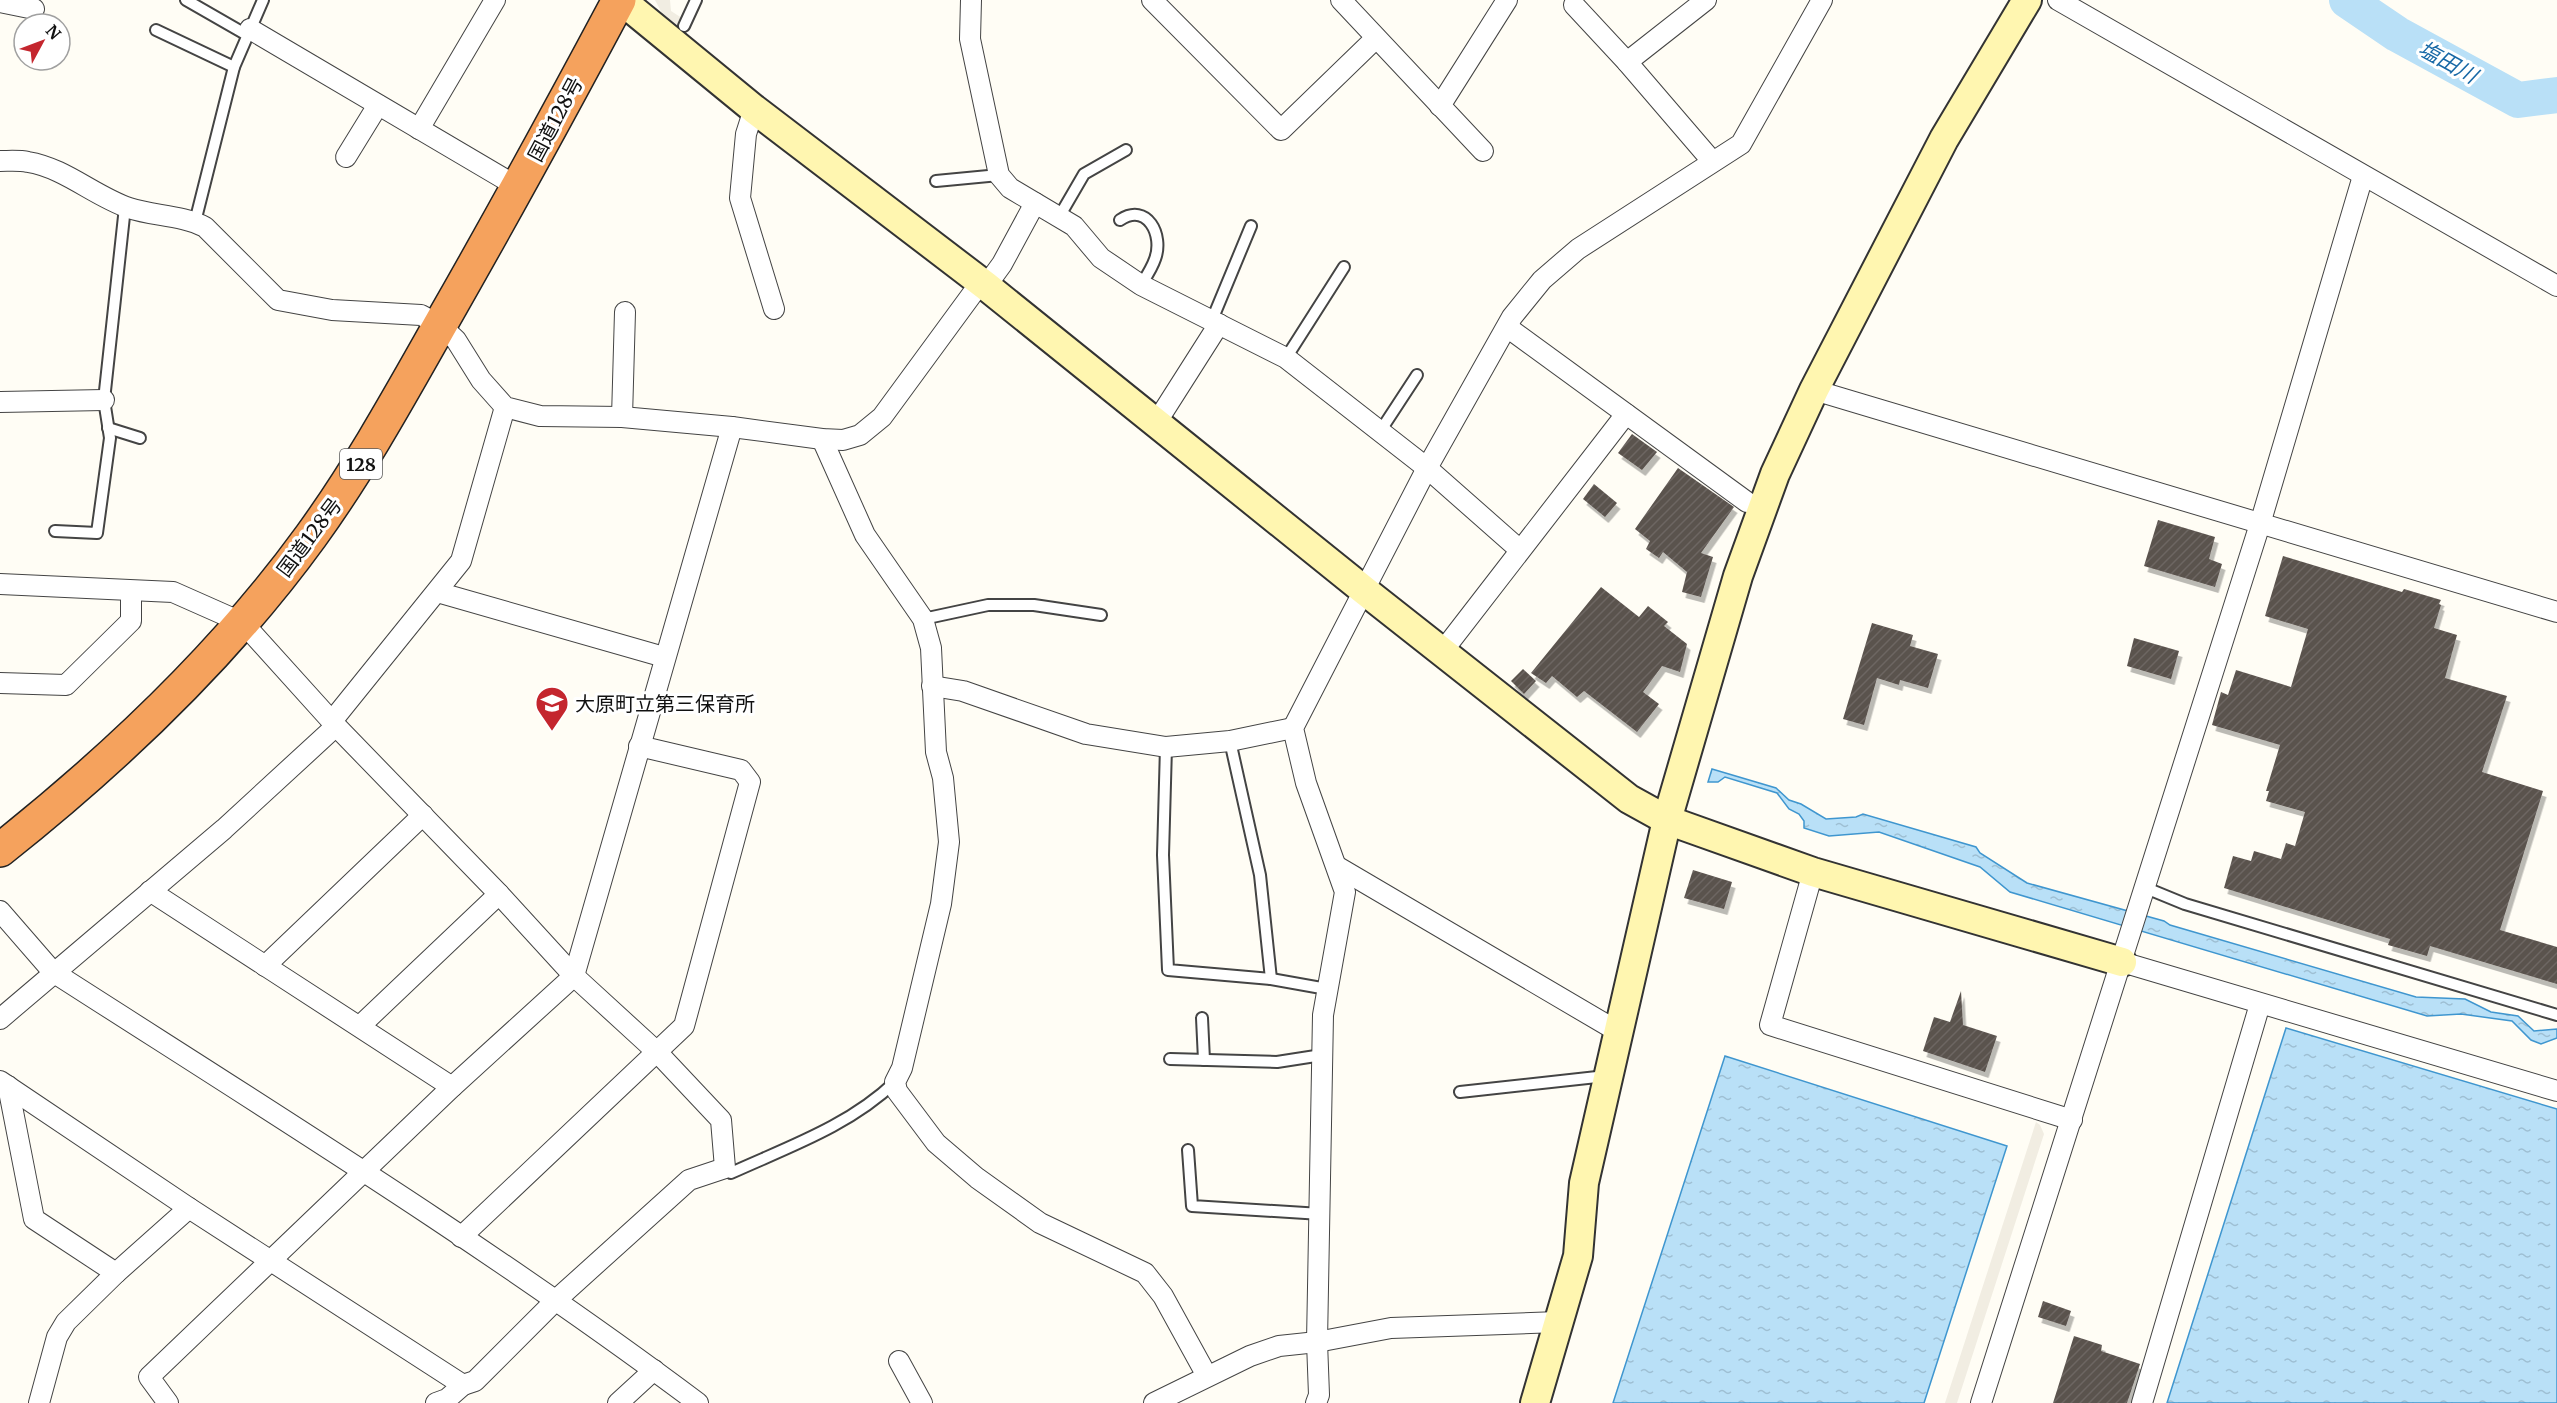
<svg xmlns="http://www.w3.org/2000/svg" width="2557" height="1403" viewBox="0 0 2557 1403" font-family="Merriweather,'Noto Sans JP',serif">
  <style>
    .plaza { fill: #f1ede2 }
    .water { fill: url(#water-ripples); stroke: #3f96cf; stroke-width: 1.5 }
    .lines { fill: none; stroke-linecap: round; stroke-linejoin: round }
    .river { stroke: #b9e0f7; stroke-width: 36 }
    .building { fill: url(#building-hatch); filter: url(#shadow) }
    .lane-casing { stroke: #444; stroke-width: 14 }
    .street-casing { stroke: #444; stroke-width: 22 }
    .secondary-casing { stroke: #333; stroke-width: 32 }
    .highway-casing { stroke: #222; stroke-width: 36 }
    .lane { stroke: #fff; stroke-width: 10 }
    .street { stroke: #fff; stroke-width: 20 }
    .secondary { stroke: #fff6b0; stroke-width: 28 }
    .highway { stroke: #f5a25d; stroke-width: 33 }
    .labels { text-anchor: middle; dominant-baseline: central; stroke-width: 6; stroke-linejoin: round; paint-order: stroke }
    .shield { fill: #fff; stroke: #585858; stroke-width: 1.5 }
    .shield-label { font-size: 18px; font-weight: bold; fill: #111 }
    .street-label { font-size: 20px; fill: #111; stroke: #fff }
    .poi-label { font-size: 20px; fill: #111; stroke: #fff; text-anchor: start }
    .water-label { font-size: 21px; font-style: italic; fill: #1768a6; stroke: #fff }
  </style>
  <defs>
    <pattern id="water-ripples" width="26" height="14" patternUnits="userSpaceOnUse" patternTransform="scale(1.5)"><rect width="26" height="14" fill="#b9e0f7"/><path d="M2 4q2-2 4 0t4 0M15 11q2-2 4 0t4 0" fill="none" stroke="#9ebfd3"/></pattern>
    <pattern id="building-hatch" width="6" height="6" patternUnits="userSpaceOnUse" patternTransform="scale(1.5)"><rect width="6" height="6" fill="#5a524d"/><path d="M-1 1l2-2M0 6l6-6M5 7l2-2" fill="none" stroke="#6d6662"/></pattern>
    <filter id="shadow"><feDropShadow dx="3.5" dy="6" stdDeviation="0" flood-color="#0004"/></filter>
  </defs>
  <rect width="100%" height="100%" fill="#fffdf5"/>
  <g class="plaza">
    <polygon points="655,0 670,0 671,11 688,22 683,32 664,17"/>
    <polygon points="2036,1122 2040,1125 2044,1134 1957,1403 1945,1403"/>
  </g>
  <g class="water">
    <polygon points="1712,769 1776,788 1789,800 1801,804 1826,819 1856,817 1863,814 1976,847 1980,853 2027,883 2164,921 2170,925 2416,997 2465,999 2491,1012 2518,1016 2534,1031 2557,1029 2557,1038 2541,1044 2531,1040 2512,1021 2461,1014 2427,1016 2010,892 1980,867 1879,832 1829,836 1804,828 1804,821 1799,814 1789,809 1777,793 1725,777 1718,782 1708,782"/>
    <polygon points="2286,1028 2557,1109 2557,1403 2167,1403"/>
    <polygon points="1725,1056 2007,1146 1924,1403 1613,1403"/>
  </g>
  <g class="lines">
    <polyline class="river" points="2347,0 2397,34 2518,100 2557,95"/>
  </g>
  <g class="building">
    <polygon points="1632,434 1657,452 1642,470 1618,453"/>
    <polygon points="1678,468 1734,507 1701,553 1713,557 1701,597 1682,592 1687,572 1663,552 1659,558 1646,549 1650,541 1635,529"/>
    <polygon points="1594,484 1617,503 1605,517 1583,499"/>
    <polygon points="2158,520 2215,537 2209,559 2222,564 2215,587 2144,566"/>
    <polygon points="2283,556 2402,592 2404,589 2441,600 2439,604 2441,605 2434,628 2457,635 2445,678 2507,696 2482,772 2543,791 2500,930 2557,947 2557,984 2430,946 2427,956 2388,945 2390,939 2224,888 2233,856 2251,861 2254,851 2281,859 2286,843 2295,846 2305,812 2266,801 2269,791 2266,791 2280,745 2212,725 2221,692 2228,695 2236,670 2291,687 2308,629 2265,616"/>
    <polygon points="1601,587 1639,617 1648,606 1668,622 1664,626 1687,644 1680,672 1662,666 1643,692 1659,704 1637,732 1584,691 1577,697 1552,676 1546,683 1531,673"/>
    <polygon points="1872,623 1913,635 1910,646 1938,654 1928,688 1900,680 1899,685 1877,678 1864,725 1843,719"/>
    <polygon points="2134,638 2179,651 2171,679 2127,666"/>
    <polygon points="1523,669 1536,681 1524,694 1511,681"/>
    <polygon points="1693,870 1732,882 1724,909 1684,898"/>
    <polygon points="1961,991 1963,1025 1997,1036 1985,1072 1923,1051 1934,1017 1950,1022"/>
    <polygon points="2043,1301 2071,1311 2066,1326 2038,1317"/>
    <polygon points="2074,1336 2102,1345 2101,1351 2140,1364 2127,1403 2053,1403"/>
  </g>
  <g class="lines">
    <g class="lane-casing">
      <g id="lane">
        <polyline points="186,0 247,35"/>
        <polyline points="684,26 696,0"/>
        <polyline points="156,30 234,67"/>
        <polyline points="936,181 999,175"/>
        <polyline points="1059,217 1084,174 1126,150"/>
        <path d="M1120,220c27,-18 44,15 35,39 -3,9 -9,18 -14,26"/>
        <polyline points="195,222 234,67 263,0"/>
        <polyline points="1212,320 1251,226"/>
        <polyline points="1286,358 1344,267"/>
        <polyline points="108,428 140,438"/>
        <polyline points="1381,430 1417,375"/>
        <polyline points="55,531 97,533 110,438 104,400 125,207"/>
        <polyline points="923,619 988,605 1034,605 1101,615"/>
        <polyline points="1230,741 1260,875 1271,979"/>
        <polyline points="1166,747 1163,855 1168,970 1271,979 1327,989"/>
        <polyline points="2146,888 2185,904 2557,1015"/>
        <polyline points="1202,1018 1204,1060"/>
        <polyline points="1170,1059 1277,1062 1322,1055"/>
        <polyline points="1460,1092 1606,1076"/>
        <polyline points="1188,1150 1192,1206 1321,1214"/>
        <path d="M725,1168l6,5c57,-26 118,-47 164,-91"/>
      </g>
    </g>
    <g class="street-casing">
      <g id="street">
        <polyline points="971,0 970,39 999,175 1010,188 1074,226 1101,258 1141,285 1286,358 1427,468 1520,550"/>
        <polyline points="1152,0 1281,130 1376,38"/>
        <polyline points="1341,0 1483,151"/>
        <polyline points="2058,0 2557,286"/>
        <polyline points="0,2 34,9"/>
        <polyline points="1574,5 1627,62 1712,161"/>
        <polyline points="250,29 518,187"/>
        <polyline points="1627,62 1706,0"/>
        <polyline points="1440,106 1507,0"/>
        <polyline points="754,109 746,134 740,198 774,309"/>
        <polyline points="419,129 495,0"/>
        <polyline points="346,157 378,105"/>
        <path d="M0,161c9,0 19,-1 28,1 37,6 66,34 101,46 24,8 53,7 76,19l73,73 54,10 89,5 19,10 16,15 25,40 24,27 35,9 82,1 110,10 90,12 21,1 17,-5 22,-18 99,-135"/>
        <polyline points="986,286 1002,264 1035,203"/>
        <polyline points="1507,327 1747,502"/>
        <polyline points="1814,390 2557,612"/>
        <polyline points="0,402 104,400"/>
        <polyline points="622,417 625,312"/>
        <polyline points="1156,423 1219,324"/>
        <polyline points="822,439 865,535 923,619 931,648 936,752 943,778 949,842 941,904 902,1068 895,1082 897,1091 936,1143 977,1178 1040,1223 1145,1273 1163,1296 1207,1376"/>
        <polyline points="0,584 173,592 243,623 336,726 499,894 574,976 657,1052 721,1120 725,1168 689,1180 556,1300 475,1381 463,1385 189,1208 0,1081"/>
        <polyline points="437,592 664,657"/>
        <polyline points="1442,652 1626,414"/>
        <polyline points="0,683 66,685 131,621 131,591"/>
        <polyline points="932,686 963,691 1086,734 1166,747 1230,741 1293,728"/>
        <polyline points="332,721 461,561 505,407"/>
        <polyline points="1338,867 1617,1031"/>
        <polyline points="1813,872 1770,1025 2072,1120"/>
        <polyline points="150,891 452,1087"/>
        <path d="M0,911l53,61c218,140 438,276 645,431"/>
        <polyline points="2122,962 2557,1091"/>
        <polyline points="265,966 423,815"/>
        <polyline points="0,1019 224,829 336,726"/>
        <polyline points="360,1026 499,894"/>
        <polyline points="8,1086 34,1219 116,1273 189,1208"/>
        <polyline points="461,1237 684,1026 750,782 741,770 639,746"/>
        <polyline points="899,1361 922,1403"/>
        <polyline points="39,1403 57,1337 66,1322 116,1273"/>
        <polyline points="168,1403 149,1377 452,1087 574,976 732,427"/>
        <polyline points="436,1403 447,1399 463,1385"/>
        <polyline points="618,1403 654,1370"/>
        <polyline points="1154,1403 1250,1356 1279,1346 1317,1342 1391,1328 1558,1322"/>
        <polyline points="1316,1403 1319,1395 1317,1342 1323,1015 1345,892 1306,783 1293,728 1427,468 1512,317 1542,280 1578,249 1741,144 1822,0"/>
        <polyline points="1981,1403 2260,524 2363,176"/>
        <polyline points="2142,1403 2260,1004"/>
      </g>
    </g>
    <g class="secondary-casing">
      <g id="secondary">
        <polyline points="621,0 754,109 986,286 1365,591 1629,799 1667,820 1813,872 2122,962"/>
        <polyline points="1535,1403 1578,1256 1584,1183 1667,820 1738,576 1775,474 1814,390 1944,139 2027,0"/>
      </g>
    </g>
    <g class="highway-casing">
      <path id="highway" d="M0,850c116,-92 224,-194 311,-314 50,-69 91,-144 133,-218 60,-105 118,-211 175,-318"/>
    </g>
    <use href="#lane" class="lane"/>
    <use href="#street" class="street"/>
    <use href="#secondary" class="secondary"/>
    <use href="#highway" class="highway"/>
  </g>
  <defs>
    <g id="school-pin" transform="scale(1.725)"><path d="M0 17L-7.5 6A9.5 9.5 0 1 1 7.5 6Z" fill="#c4262e" stroke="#fff"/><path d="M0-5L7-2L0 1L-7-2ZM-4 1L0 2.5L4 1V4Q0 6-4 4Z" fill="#fff"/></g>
  </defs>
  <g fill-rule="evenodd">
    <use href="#school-pin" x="552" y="703"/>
  </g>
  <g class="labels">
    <rect class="shield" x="340" y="449" width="42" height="30" rx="4.5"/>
    <g class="shield-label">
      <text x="361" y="464">128</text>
    </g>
    <g class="street-label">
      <text transform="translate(555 119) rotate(-62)">国道128号</text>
      <text transform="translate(309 537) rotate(-53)">国道128号</text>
    </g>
    <g class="poi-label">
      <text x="575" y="703">大原町立第三保育所</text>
    </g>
    <g class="water-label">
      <text transform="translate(2448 62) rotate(29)">塩田川</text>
    </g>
  </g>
  <g transform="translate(42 42) rotate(49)"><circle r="28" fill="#ffffff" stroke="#a0a0a0" stroke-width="1.5"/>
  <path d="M0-4.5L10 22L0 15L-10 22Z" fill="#c4262e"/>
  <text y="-9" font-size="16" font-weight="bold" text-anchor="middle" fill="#111111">N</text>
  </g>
</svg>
